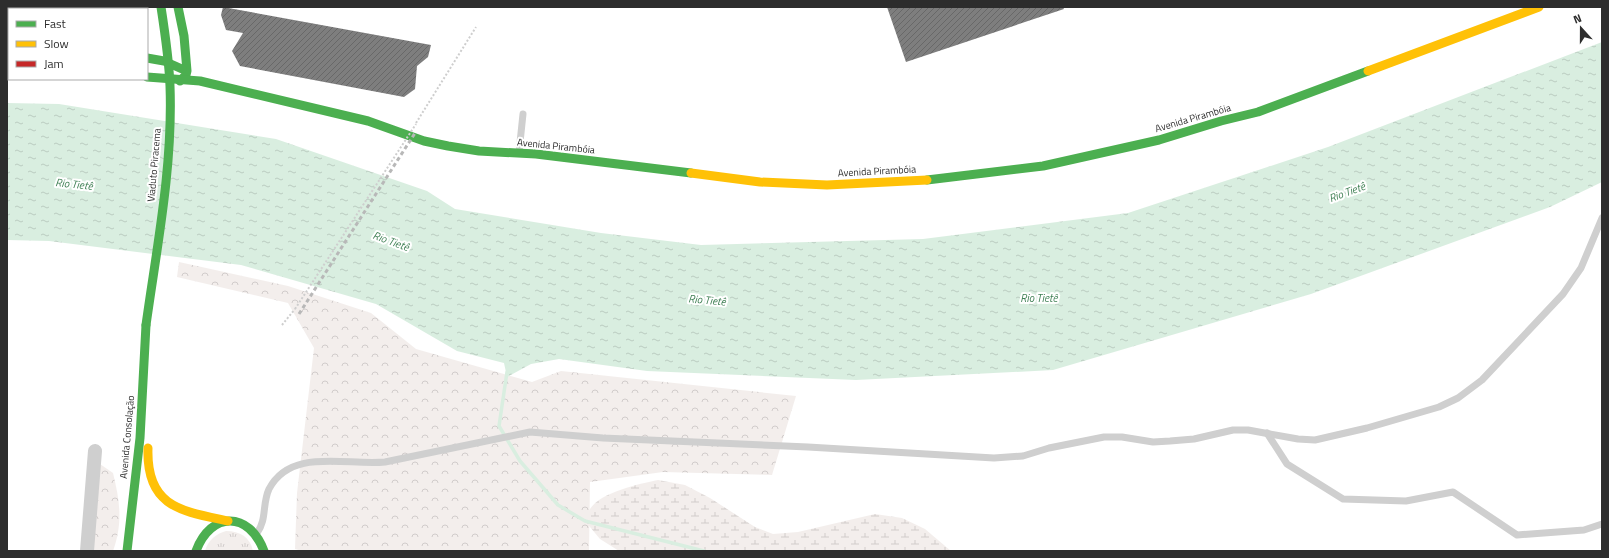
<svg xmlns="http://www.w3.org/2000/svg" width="1609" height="558" viewBox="0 0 1609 558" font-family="'Titillium Web',sans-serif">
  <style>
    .grass { fill: url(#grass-tufts) }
    .forest { fill: url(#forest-crowns) }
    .wetland { fill: url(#wetland-marsh) }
    .water { fill: url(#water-ripples) }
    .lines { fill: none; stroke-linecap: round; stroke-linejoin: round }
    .stream { stroke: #d9eee0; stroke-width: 3.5 }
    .building { fill: url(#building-hatch) }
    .path { stroke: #cecece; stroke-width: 2; stroke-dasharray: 2 2; stroke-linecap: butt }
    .lane { stroke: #cfcfcf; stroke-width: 7 }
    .street { stroke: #cfcfcf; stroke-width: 14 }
    .fast { stroke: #4caf50; stroke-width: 9 }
    .slow { stroke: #ffc107; stroke-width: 9 }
    .jam { stroke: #c62828; stroke-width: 9 }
    .rail { stroke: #b8b8b8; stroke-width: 3; stroke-dasharray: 4 3; stroke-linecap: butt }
    .path-bridge { stroke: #cecece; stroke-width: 2; stroke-dasharray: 2 2; stroke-linecap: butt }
    .fast-bridge { stroke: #4caf50; stroke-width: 9 }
    .labels { text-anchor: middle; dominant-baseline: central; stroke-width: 4; stroke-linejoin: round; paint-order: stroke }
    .street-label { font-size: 10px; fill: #2d2d2d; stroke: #fff }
    .water-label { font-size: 11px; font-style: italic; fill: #408055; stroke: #fff }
  </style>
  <defs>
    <pattern id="grass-tufts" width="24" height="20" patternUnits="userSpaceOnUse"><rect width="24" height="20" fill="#f3eeec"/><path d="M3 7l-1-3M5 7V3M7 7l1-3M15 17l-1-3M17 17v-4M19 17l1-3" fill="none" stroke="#d1cccb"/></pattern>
    <pattern id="forest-crowns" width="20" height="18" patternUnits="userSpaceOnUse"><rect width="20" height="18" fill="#f3eeec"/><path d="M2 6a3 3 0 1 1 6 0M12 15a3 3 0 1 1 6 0" fill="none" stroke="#d1cccb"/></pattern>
    <pattern id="wetland-marsh" width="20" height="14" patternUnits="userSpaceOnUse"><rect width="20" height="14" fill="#f3eeec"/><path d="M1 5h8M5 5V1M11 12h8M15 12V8" fill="none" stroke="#d1cccb"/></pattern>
    <pattern id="water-ripples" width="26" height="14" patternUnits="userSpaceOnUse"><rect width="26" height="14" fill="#d9eee0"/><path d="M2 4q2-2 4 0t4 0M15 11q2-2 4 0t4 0" fill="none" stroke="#bbccc0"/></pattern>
    <pattern id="building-hatch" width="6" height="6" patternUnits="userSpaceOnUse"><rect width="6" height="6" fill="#7e7e7e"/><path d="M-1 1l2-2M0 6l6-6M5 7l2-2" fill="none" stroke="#686868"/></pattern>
  </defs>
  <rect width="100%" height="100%" fill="#fff"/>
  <path class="grass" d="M226,531c14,0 24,6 27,20h-48c3,-11 11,-17 21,-20z"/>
  <g class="forest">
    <polygon points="179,262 288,286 371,313 416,349 532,382 561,371 796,396 772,475 663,472 590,482 589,551 302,551 295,549 297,493 314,348 288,303 177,277"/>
    <path d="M100,464l13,9c7,29 10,49 0,78h-21z"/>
  </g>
  <path class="wetland" d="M658,480l27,5 25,13 45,29 18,7 25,-2 77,-18 27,4 23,11 26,22h-332l-19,-12 -15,-18c1,-4 2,-8 5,-12 11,-17 49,-25 68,-29z"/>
  <polygon class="water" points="1602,42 1602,182 1550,207 1311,294 1053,370 856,380 647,371 559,359 531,364 507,377 504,363 457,351 376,304 241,265 49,241 7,240 7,103 59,104 276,139 427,191 455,209 601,233 701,245 923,239 1128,213 1328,147"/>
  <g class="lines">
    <polyline class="stream" points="507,372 499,426 520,461 558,505 585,521 704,551"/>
  </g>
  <g class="building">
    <polygon points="223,7 431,45 428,57 417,66 415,89 404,97 240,66 232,51 243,33 226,30 221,15"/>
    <polygon points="887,7 1063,7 1064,9 906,62"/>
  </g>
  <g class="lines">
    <g class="path">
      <polyline points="416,123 476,27"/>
      <polyline points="282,325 295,309"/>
    </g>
    <g class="lane">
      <polyline points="519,152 523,114"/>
      <polyline points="1267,433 1287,464 1343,499 1406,501 1453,492 1517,535 1584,530 1602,524"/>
      <path d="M257,533c10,-13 5,-29 12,-44 22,-42 78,-23 116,-27l145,-30 73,6 205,9 186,11 29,-2 26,-8 55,-11h18l31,5 17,-1 24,-2 39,-9h15l50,9 17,1 52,-12 72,-21 19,-9 24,-18 81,-86 18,-26 21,-50"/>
    </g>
    <polyline class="street" points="87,551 95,451"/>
    <g class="fast">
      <polyline points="178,7 184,36 187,71 186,75 180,81"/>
      <polyline points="147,58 164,61 182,69"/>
      <polyline points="7,75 9,75"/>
      <polyline points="147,77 200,81 368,121 424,141 448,146 479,151 536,154 691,173"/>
      <polyline points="927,180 1043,166 1159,140 1221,121 1258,112 1368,71"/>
      <polyline points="127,551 140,438 146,325"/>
      <path d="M196,551c15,-40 53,-40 68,0"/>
    </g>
    <g class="slow">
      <polyline points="7,45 9,45"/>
      <polyline points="1368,71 1539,7"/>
      <polyline points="691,173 760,182 827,185 927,180"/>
      <path d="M148,448c-2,59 33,63 80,73"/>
    </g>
    <polyline class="jam" points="140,7 140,9"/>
    <polyline class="rail" points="299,314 415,133"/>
    <polyline class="path-bridge" points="295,309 416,124"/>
    <path class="fast-bridge" d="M146,325c11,-79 27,-159 24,-239 -1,-27 -5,-53 -9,-79"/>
  </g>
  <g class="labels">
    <g class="street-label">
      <text transform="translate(1193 118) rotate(-16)">Avenida Pirambóia</text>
      <text transform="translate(556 146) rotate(6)">Avenida Pirambóia</text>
      <text transform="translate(154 165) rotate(-85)">Viaduto Piracema</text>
      <text transform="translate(877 171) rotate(-3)">Avenida Pirambóia</text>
      <text transform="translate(127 437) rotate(-85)">Avenida Consolação</text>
    </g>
    <g class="water-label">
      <text transform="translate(74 184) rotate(6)">Rio Tietê</text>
      <text transform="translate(1347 192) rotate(-20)">Rio Tietê</text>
      <text transform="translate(391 241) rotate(20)">Rio Tietê</text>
      <text x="1039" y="298">Rio Tietê</text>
      <text transform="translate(707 300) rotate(5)">Rio Tietê</text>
    </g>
  </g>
  <rect width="1609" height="558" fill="none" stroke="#2d2d2d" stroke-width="16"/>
  <rect x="8" y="8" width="140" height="72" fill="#ffffff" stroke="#ababab"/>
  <rect x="16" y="21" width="20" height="6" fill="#4caf50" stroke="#ababab"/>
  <text x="44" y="28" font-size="12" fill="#2d2d2d">Fast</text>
  <rect x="16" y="41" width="20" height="6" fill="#ffc107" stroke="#ababab"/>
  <text x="44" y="48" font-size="12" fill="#2d2d2d">Slow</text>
  <rect x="16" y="61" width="20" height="6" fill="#c62828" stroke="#ababab"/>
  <text x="44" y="68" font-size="12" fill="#2d2d2d">Jam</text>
  <g transform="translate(1581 28) rotate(339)" stroke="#ffffff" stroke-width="3" paint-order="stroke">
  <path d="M0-3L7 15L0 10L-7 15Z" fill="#2d2d2d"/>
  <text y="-6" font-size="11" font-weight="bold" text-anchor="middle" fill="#2d2d2d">N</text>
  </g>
</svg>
